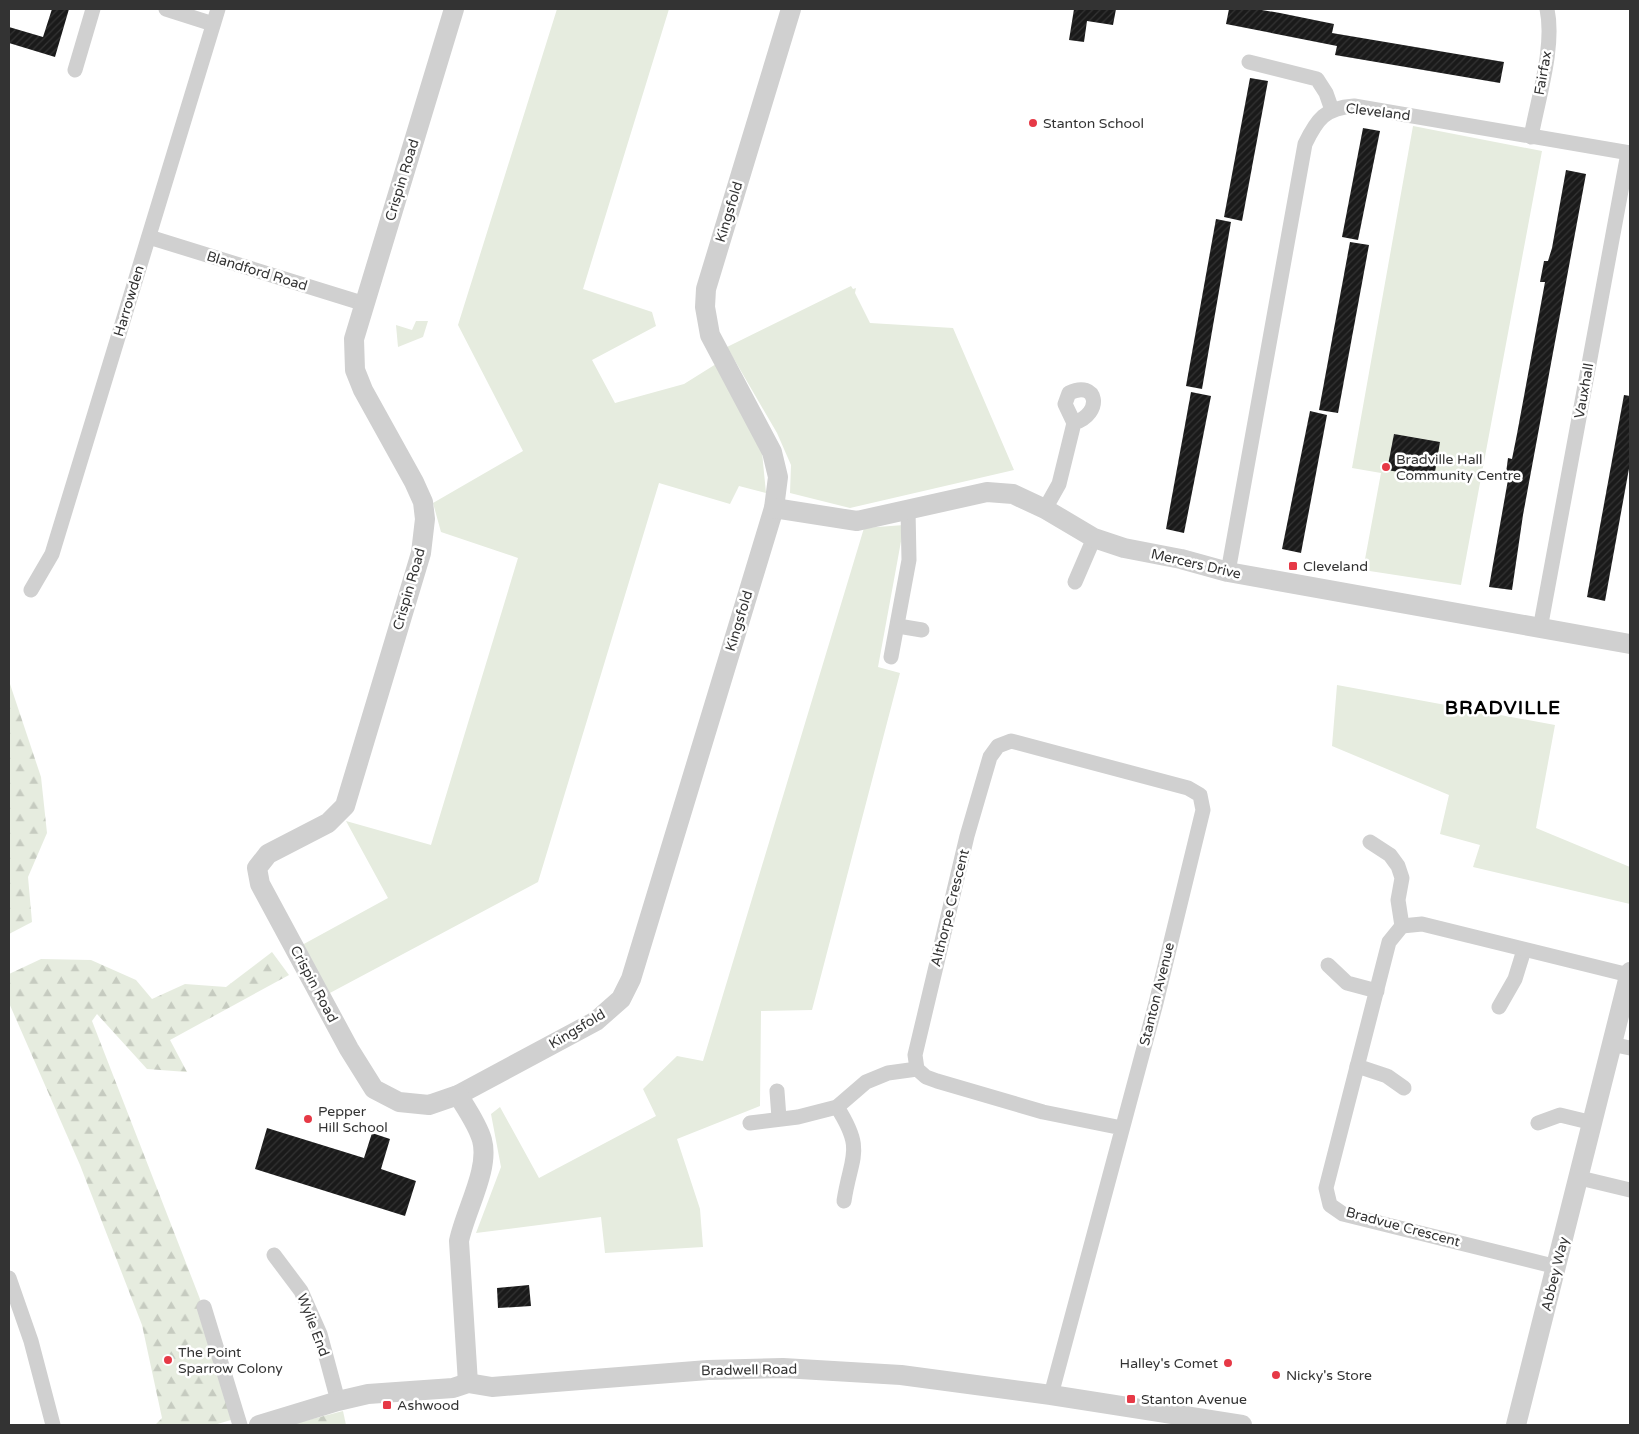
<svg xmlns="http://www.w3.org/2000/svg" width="1639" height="1434" viewBox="0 0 1639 1434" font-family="'Varela Round',sans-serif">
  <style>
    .forest { fill: url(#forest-firs) }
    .park { fill: #e6ecdf }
    .building { fill: url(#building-hatch) }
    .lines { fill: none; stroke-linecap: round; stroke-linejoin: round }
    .minor { stroke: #d0d0d0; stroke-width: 15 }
    .tertiary { stroke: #d0d0d0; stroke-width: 20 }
    .poi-dot { fill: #e63946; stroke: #fff; stroke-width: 2 }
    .labels { text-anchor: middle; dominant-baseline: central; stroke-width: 5; stroke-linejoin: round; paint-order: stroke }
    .street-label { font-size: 14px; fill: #333; stroke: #fff }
    .poi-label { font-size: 14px; fill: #333; stroke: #fff; text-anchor: start }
    .district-label { font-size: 19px; font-weight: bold; letter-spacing: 1px; fill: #000; stroke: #fff }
  </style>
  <defs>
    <pattern id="forest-firs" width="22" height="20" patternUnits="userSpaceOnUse" patternTransform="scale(1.25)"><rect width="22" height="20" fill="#e6ecdf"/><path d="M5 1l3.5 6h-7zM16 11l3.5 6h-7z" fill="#c6cbc0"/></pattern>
    <pattern id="building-hatch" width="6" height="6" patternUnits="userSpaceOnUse" patternTransform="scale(1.25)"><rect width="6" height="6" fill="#1a1a1a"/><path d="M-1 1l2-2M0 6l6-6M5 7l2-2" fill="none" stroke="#333"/></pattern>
  </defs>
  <rect width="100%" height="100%" fill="#fff"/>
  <g class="forest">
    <polygon points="9,681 41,777 47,833 28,877 32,922 9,934"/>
    <polygon points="272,952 289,975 170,1040 187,1072 147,1069 97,1014 92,1021 212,1330 231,1420 214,1425 155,1425 162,1418 142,1325 80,1165 9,1003 9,974 41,959 91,960 136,980 152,999 185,984 226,987"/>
    <polygon points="343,1411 346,1425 289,1425"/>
  </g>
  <g class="park">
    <polygon points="557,9 669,9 583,289 652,312 656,326 592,360 615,403 684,384 716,364 762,452 766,493 739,486 730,504 659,483 538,882 328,994 302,945 388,898 346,821 431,845 518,558 441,532 433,503 523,451 458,325"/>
    <polygon points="1413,126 1542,151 1461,585 1363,570 1381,473 1352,468"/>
    <polygon points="851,286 853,289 856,288 855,293 870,323 953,328 1014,470 850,508 790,493 791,465 777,433 727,347"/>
    <polygon points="416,321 428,321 423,337 398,347 396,325 412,330"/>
    <polygon points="904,525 878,667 900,673 812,1010 761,1011 760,1106 677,1139 700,1209 703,1247 605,1253 601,1217 476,1233 501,1167 491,1114 500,1107 539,1178 656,1116 643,1089 677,1056 703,1061 864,528"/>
    <polygon points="1337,685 1555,725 1536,828 1630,867 1630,904 1473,867 1480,845 1440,834 1449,795 1332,746"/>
  </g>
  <g class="building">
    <polygon points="52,9 69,9 55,57 9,43 9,27 43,37"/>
    <polygon points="1074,9 1116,9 1113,25 1087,21 1084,42 1069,40"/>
    <polygon points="1229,9 1256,9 1280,13 1334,24 1332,33 1504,62 1500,83 1335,55 1337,46 1226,24"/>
    <polygon points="1250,78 1268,81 1242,221 1224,217"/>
    <polygon points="1363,128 1380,131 1358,240 1342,237"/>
    <polygon points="1566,170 1586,174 1523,515 1512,590 1489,587 1509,474 1506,473 1508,458 1512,459 1517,434 1545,282 1540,282 1544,261 1548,261 1552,248"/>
    <polygon points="1216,219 1231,222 1202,389 1186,386"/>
    <polygon points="1350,242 1369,245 1338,413 1319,410"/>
    <polygon points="1191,392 1211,396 1184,533 1166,529"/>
    <polygon points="1624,395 1630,396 1630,463 1605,601 1587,597"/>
    <polygon points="1310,411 1327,415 1301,553 1282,549"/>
    <polygon points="1394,434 1440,442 1434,478 1387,470"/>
    <polygon points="267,1128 364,1158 372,1133 390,1139 381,1169 416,1181 405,1216 255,1169"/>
    <polygon points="529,1285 531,1306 498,1308 497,1288"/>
  </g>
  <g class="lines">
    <g class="minor">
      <polyline points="166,9 213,24"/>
      <polyline points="1249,62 1317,79 1326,93 1332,110"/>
      <polyline points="75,70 93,9"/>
      <path d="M1531,137c7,-39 24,-90 16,-128"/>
      <polyline points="149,237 365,304"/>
      <path d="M1045,509l14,-25 15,-61 -9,-19 4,-11c28,-14 35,20 5,30"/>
      <path d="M1228,572l77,-428c12,-25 20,-36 49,-38l276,47"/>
      <polyline points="1075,582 1094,538"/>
      <polyline points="31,590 52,554 218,9"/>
      <polyline points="898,626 922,630"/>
      <polyline points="1540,629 1628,153"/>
      <polyline points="891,657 909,560 908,509"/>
      <polyline points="1370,842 1390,855 1398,866 1402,878 1398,900 1402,926"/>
      <polyline points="1328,965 1347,983 1377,991"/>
      <polyline points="1499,1007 1515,979 1524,950"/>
      <polyline points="1611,1044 1630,1048"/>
      <polyline points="1357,1066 1387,1076 1404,1088"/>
      <polyline points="777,1091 779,1118"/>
      <path d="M837,1107c28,44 14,48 7,94"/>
      <polyline points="750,1123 798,1117 837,1107 866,1082 888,1073 917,1069"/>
      <polyline points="1538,1123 1560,1115 1593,1123"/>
      <polyline points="1580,1178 1630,1190"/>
      <polyline points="274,1255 301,1291 320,1334 338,1401"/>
      <polyline points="1557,1267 1343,1214 1330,1205 1326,1188 1389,942 1402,926 1422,924 1629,975"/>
      <polyline points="9,1278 31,1341 53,1425"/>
      <polyline points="204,1307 240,1425"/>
      <polyline points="1051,1395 1156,1003 1203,810 1200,795 1188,788 1011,741 998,746 990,757 967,836 915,1055 917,1069 926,1077 937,1081 1043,1112 1122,1128"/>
    </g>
    <g class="tertiary">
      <polyline points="454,9 354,339 355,370 363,390 414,482 423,502 425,519 421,553 345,806 328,823 268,854 257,868 260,884 349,1049 374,1089 399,1102 429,1105 458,1095 596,1021 621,999 631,979 774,508 778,477 772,452 710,335 705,307 706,289 791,9"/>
      <polyline points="774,508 857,521 987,492 1013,494 1045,509 1094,538 1124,548 1181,559 1228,572 1630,644"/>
      <path d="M458,1095c8,13 20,30 24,45 8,29 -17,71 -23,101l9,142"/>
      <polyline points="259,1425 338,1401 368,1394 453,1388 468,1383 492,1387 708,1370 783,1368 901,1375 1051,1395 1242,1425"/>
      <polyline points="1516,1425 1630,972"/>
    </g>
  </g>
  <g class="poi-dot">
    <circle cx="1033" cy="123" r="5"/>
    <circle cx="1386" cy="467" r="5"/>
    <rect x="1288" y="561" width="10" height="10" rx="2.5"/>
    <circle cx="308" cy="1119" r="5"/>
    <circle cx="168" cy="1360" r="5"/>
    <circle cx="1228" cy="1363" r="5"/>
    <circle cx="1276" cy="1375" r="5"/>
    <rect x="1126" y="1394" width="10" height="10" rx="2.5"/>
    <rect x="382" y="1400" width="10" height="10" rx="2.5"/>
  </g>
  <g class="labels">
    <g class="street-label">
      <text transform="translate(1543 73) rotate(-80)">Fairfax</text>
      <text transform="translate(1378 112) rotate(7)">Cleveland</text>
      <text transform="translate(402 180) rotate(-73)">Crispin Road</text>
      <text transform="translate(729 212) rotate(-73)">Kingsfold</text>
      <text transform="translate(257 271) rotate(17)">Blandford Road</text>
      <text transform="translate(129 301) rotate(-73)">Harrowden</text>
      <text transform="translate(1584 391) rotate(-80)">Vauxhall</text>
      <text transform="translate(1196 564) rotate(13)">Mercers Drive</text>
      <text transform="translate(409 589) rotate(-74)">Crispin Road</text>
      <text transform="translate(739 621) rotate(-73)">Kingsfold</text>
      <text transform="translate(950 908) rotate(-76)">Althorpe Crescent</text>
      <text transform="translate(314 984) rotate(62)">Crispin Road</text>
      <text transform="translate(1157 994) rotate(-76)">Stanton Avenue</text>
      <text transform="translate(577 1029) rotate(-31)">Kingsfold</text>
      <text transform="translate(1403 1227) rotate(15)">Bradvue Crescent</text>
      <text transform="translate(1555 1274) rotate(-76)">Abbey Way</text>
      <text transform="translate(313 1325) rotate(69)">Wylie End</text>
      <text transform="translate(749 1370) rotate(-1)">Bradwell Road</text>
    </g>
    <g class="poi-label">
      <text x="1043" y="123">Stanton School</text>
      <text x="1396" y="459">Bradville Hall<tspan x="1396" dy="16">Community Centre</tspan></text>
      <text x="1303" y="566">Cleveland</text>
      <text x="318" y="1111">Pepper<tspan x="318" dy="16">Hill School</tspan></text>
      <text x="178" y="1352">The Point<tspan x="178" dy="16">Sparrow Colony</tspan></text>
      <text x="1218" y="1363" text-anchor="end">Halley's Comet</text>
      <text x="1286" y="1375">Nicky's Store</text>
      <text x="1141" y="1399">Stanton Avenue</text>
      <text x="397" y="1405">Ashwood</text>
    </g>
    <g class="district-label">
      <text x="1503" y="708">BRADVILLE</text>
    </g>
  </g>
  <rect width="1639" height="1434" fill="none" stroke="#333333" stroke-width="20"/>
</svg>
